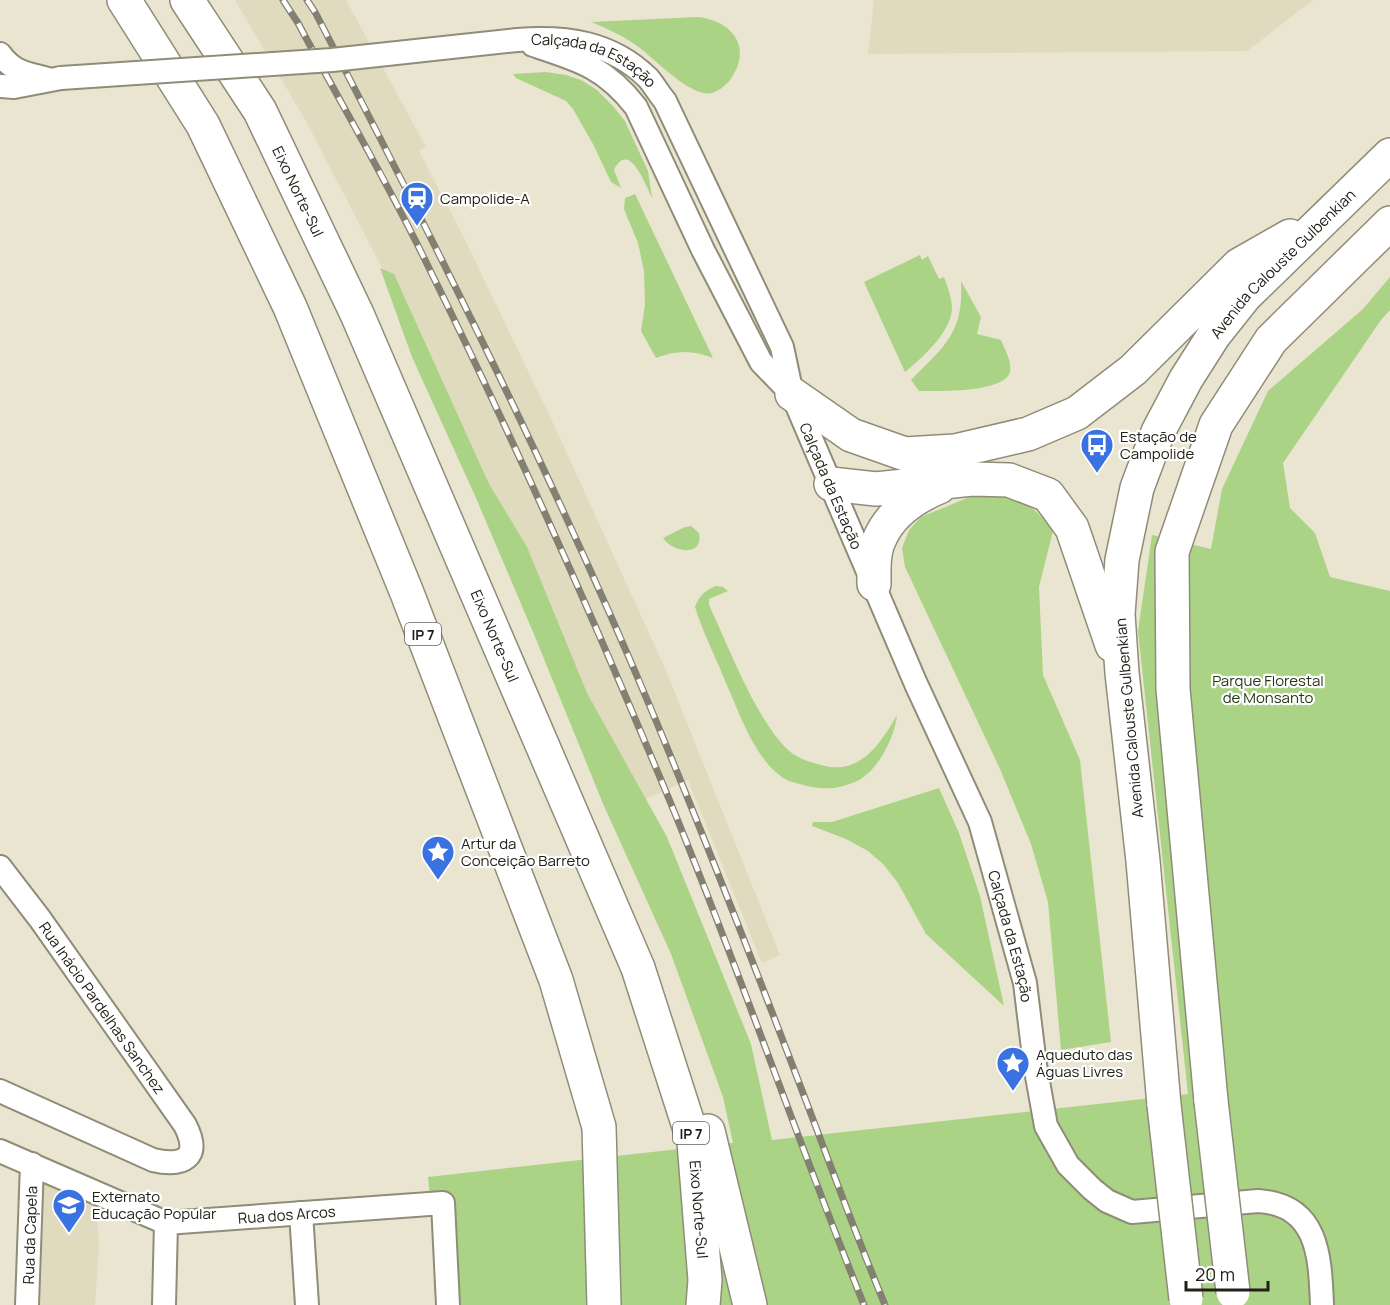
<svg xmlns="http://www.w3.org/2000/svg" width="1390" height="1305" viewBox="0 0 1390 1305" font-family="Manrope,sans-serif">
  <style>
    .built { fill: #e0dabe }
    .green { fill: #abd385 }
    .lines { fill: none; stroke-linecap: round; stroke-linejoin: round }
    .street-casing { stroke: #908c78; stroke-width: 26 }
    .primary-casing { stroke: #908c78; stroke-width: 36 }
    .highway-casing { stroke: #908c78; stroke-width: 36 }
    .street { stroke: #fff; stroke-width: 22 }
    .primary { stroke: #fff; stroke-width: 33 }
    .highway { stroke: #fff; stroke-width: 33 }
    .rail-casing { stroke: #838072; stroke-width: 7 }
    .rail { stroke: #fff; stroke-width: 4.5; stroke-dasharray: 14; stroke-linecap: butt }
    .street-bridge-casing { stroke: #908c78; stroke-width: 26; stroke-linecap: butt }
    .primary-bridge-casing { stroke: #908c78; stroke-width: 36; stroke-linecap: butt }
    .street-bridge { stroke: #fff; stroke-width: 22 }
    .primary-bridge { stroke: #fff; stroke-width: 33 }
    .labels { text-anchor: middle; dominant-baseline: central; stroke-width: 4.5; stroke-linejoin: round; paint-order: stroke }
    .shield { fill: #fff; stroke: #64645e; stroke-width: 1.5 }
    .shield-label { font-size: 14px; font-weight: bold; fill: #222119 }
    .street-label { font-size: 15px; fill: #222119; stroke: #fff }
    .poi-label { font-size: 15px; fill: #222119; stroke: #fff; text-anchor: start }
    .park-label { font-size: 15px; fill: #273715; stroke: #fff }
  </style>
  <rect width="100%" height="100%" fill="#eae5d0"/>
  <g class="built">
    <polygon points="235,0 346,0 426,147 419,151 465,240 553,423 665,668 780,955 762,963 688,780 633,805 392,287 308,125"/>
    <polygon points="874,0 1313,0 1247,51 868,54"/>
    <polygon points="40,1174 96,1198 99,1246 95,1305 38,1305"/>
  </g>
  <g class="green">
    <path d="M697,17c35,3 57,31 33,63 -4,5 -11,11 -18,13 -23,5 -60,-38 -79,-50 -14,-9 -27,-15 -42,-21z"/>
    <path d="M546,72l20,3 15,5 16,10 15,15 13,16 23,50 4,27c-6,-12 -23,-59 -38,-28l7,18 -10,-6 -18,-38 -20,-35 -7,-8 -50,-23 -3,-4z"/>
    <path d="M635,194l78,164c-20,-8 -37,-8 -57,0l-15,-27 4,-26 -1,-34 -6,-28 -14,-34 1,-11z"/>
    <path d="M920,255l2,5 6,-4 11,23 5,-2c4,11 8,21 8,32 -1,23 -30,49 -47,63l-41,-90z"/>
    <polygon points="380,268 394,274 489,484 527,547 587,693 667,837 751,1044 772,1140 1188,1094 1138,631 1152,535 1211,549 1222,489 1268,391 1363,309 1390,277 1390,310 1381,320 1283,463 1290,508 1315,533 1330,577 1390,591 1390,1305 441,1305 428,1177 733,1143 723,1097 671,954 604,806 533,632 476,498 412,357"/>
    <path d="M961,281l20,36 -4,17 24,6c4,10 11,21 9,32 -6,21 -72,19 -91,19l-8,-11c34,-34 53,-48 50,-99z"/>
    <path d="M991,493c32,7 42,11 62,38l-14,56 4,88 37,85 31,282 -50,8 -13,-148 -17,-58 -31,-75 -95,-202 -3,-19 7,-18 12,-13 51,-21z"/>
    <path d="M691,526l8,7c5,25 -27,19 -36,5l22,-11z"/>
    <path d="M716,586l7,1 5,4 -19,8v6c20,42 46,113 79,145 9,8 21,12 33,15 38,11 59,-20 76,-50 -2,22 -20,58 -42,67 -16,7 -31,8 -48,4 -6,-2 -13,-3 -18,-5 -33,-16 -49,-67 -63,-98 -10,-25 -23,-50 -31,-76 5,-12 9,-16 21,-21z"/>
    <polygon points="939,788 959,833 980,896 1004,1006 926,934 898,883 883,864 868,851 846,839 812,826 813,822 832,822"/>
  </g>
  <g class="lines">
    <g class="street-casing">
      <g id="street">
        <path id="s1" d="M517,40c49,-4 94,2 131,38 6,7 11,16 17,23l117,246 10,47 124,290 64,138 45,161 10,82 11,61 22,39 24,24 15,12 25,11 126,-11c61,4 62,56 64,104"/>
        <path d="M533,45c46,15 72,22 103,62l67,143 58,112 31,32"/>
        <path d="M0,54c14,19 26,19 48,25"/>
        <polyline points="0,86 14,87 61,78"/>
        <path id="s2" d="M0,867l40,52 145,206c17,33 -2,42 -32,35l-153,-69"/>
        <path id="s3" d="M0,1151l166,72 277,-20 5,102"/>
        <polyline points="301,1213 307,1305"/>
        <path id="s4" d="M27,1305l5,-141"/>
        <polyline points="164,1305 166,1223"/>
      </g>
    </g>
    <g class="primary-casing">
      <g id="primary">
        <polyline points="792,394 851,435 905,454 955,451 1028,434 1077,413 1133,370 1239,265 1290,236"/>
        <polyline points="831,484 876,489 972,479 1009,480 1048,495 1072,528 1112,645"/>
        <path d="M874,584c0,-15 -1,-32 6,-46 11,-25 35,-41 59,-51"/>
        <polyline points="1211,1101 1173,689 1172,552 1216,425 1271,340 1390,223"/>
        <path id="s5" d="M1164,1105l-21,-244 -21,-188 -4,-59 4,-54 15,-72 21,-56 28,-53 28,-44 31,-39 145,-141"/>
      </g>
    </g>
    <g class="highway-casing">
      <g id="highway">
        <polyline points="124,0 203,125 290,307 407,593 556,980 599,1127 604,1305"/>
        <path id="s6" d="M187,0l73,111 97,203 281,654 56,174 11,138 -2,25"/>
        <polyline points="708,1131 750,1305"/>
      </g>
    </g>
    <use href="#street" class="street"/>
    <use href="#primary" class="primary"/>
    <use href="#highway" class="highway"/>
    <g class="rail-casing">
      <g id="rail">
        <path d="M283,0l15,23c43,81 90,160 130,243 86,174 166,353 241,533 69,167 127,338 195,506"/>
        <path d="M307,0l8,12c120,231 238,464 339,704 52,125 101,251 149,377 27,71 53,142 82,212"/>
      </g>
    </g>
    <use href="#rail" class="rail"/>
    <g class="street-bridge-casing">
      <polyline id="street-bridge" points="61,78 332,60 517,40"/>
    </g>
    <g class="primary-bridge-casing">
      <g id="primary-bridge">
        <polyline points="1211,1101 1233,1292"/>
        <polyline points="1164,1105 1186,1299"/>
      </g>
    </g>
    <use href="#street-bridge" class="street-bridge"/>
    <use href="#primary-bridge" class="primary-bridge"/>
  </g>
  <defs>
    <g id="station-pin" transform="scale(1.725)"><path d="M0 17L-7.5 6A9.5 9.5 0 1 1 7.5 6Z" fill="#3b72e2" stroke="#fff"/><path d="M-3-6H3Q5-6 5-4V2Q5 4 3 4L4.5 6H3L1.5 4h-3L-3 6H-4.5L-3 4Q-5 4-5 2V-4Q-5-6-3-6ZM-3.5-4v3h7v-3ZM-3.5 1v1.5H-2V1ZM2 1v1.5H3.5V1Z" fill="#fff"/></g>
    <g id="bus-pin" transform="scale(1.725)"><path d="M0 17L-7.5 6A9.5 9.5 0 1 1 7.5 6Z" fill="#3b72e2" stroke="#fff"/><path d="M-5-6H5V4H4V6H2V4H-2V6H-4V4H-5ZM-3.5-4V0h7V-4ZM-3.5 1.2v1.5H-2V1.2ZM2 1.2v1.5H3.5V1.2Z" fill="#fff"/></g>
    <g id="sight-pin" transform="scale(1.725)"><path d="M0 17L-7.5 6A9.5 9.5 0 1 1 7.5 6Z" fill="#3b72e2" stroke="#fff"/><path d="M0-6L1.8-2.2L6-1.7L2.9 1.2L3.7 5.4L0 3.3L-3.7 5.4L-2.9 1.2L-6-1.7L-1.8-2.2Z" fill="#fff"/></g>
    <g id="school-pin" transform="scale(1.725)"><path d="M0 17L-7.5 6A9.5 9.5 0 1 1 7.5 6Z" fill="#3b72e2" stroke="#fff"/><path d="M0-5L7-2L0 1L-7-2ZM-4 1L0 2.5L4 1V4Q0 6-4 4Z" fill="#fff"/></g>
  </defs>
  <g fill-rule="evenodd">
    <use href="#station-pin" x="417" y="198"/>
    <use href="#bus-pin" x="1097" y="445"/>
    <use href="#sight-pin" x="438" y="852"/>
    <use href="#sight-pin" x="1013" y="1063"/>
    <use href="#school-pin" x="69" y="1205"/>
  </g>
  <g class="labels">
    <g class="shield">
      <rect x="405" y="623" width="36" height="22" rx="4.5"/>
      <rect x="673" y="1122" width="36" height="22" rx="4.5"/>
    </g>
    <g class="shield-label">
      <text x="423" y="634">IP 7</text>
      <text x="691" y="1133">IP 7</text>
    </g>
    <g class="street-label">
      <text stroke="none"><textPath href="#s1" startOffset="82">Calçada da Estação</textPath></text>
      <text stroke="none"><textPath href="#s6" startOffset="222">Eixo Norte-Sul</textPath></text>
      <text stroke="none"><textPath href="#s5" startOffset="892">Avenida Calouste Gulbenkian</textPath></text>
      <text stroke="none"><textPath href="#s1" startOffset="590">Calçada da Estação</textPath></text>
      <text stroke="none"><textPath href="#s6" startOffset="708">Eixo Norte-Sul</textPath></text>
      <text transform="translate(1129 718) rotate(-95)">Avenida Calouste Gulbenkian</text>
      <text stroke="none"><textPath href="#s1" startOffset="1076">Calçada da Estação</textPath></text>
      <text stroke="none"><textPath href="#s2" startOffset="174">Rua Inácio Pardelhas Sanchez</textPath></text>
      <text stroke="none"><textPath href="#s6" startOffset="1320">Eixo Norte-Sul</textPath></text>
      <text stroke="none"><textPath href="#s3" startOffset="302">Rua dos Arcos</textPath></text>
      <text stroke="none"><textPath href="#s4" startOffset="70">Rua da Capela</textPath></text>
    </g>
    <g class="poi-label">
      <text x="440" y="198">Campolide-A</text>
      <text x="1120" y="436">Estação de<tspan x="1120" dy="17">Campolide</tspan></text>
      <text x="461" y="843">Artur da<tspan x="461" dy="17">Conceição Barreto</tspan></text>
      <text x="1036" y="1054">Aqueduto das<tspan x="1036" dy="17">Águas Livres</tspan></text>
      <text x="92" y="1196">Externato<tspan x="92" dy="17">Educação Popular</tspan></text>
    </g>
    <g class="park-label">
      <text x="1268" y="680">Parque Florestal<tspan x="1268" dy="17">de Monsanto</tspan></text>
    </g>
  </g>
  <path d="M1186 1281v9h82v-9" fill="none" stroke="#222119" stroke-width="3"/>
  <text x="1195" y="1281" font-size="18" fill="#222119" stroke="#ffffff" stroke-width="4.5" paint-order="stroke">20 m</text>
</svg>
